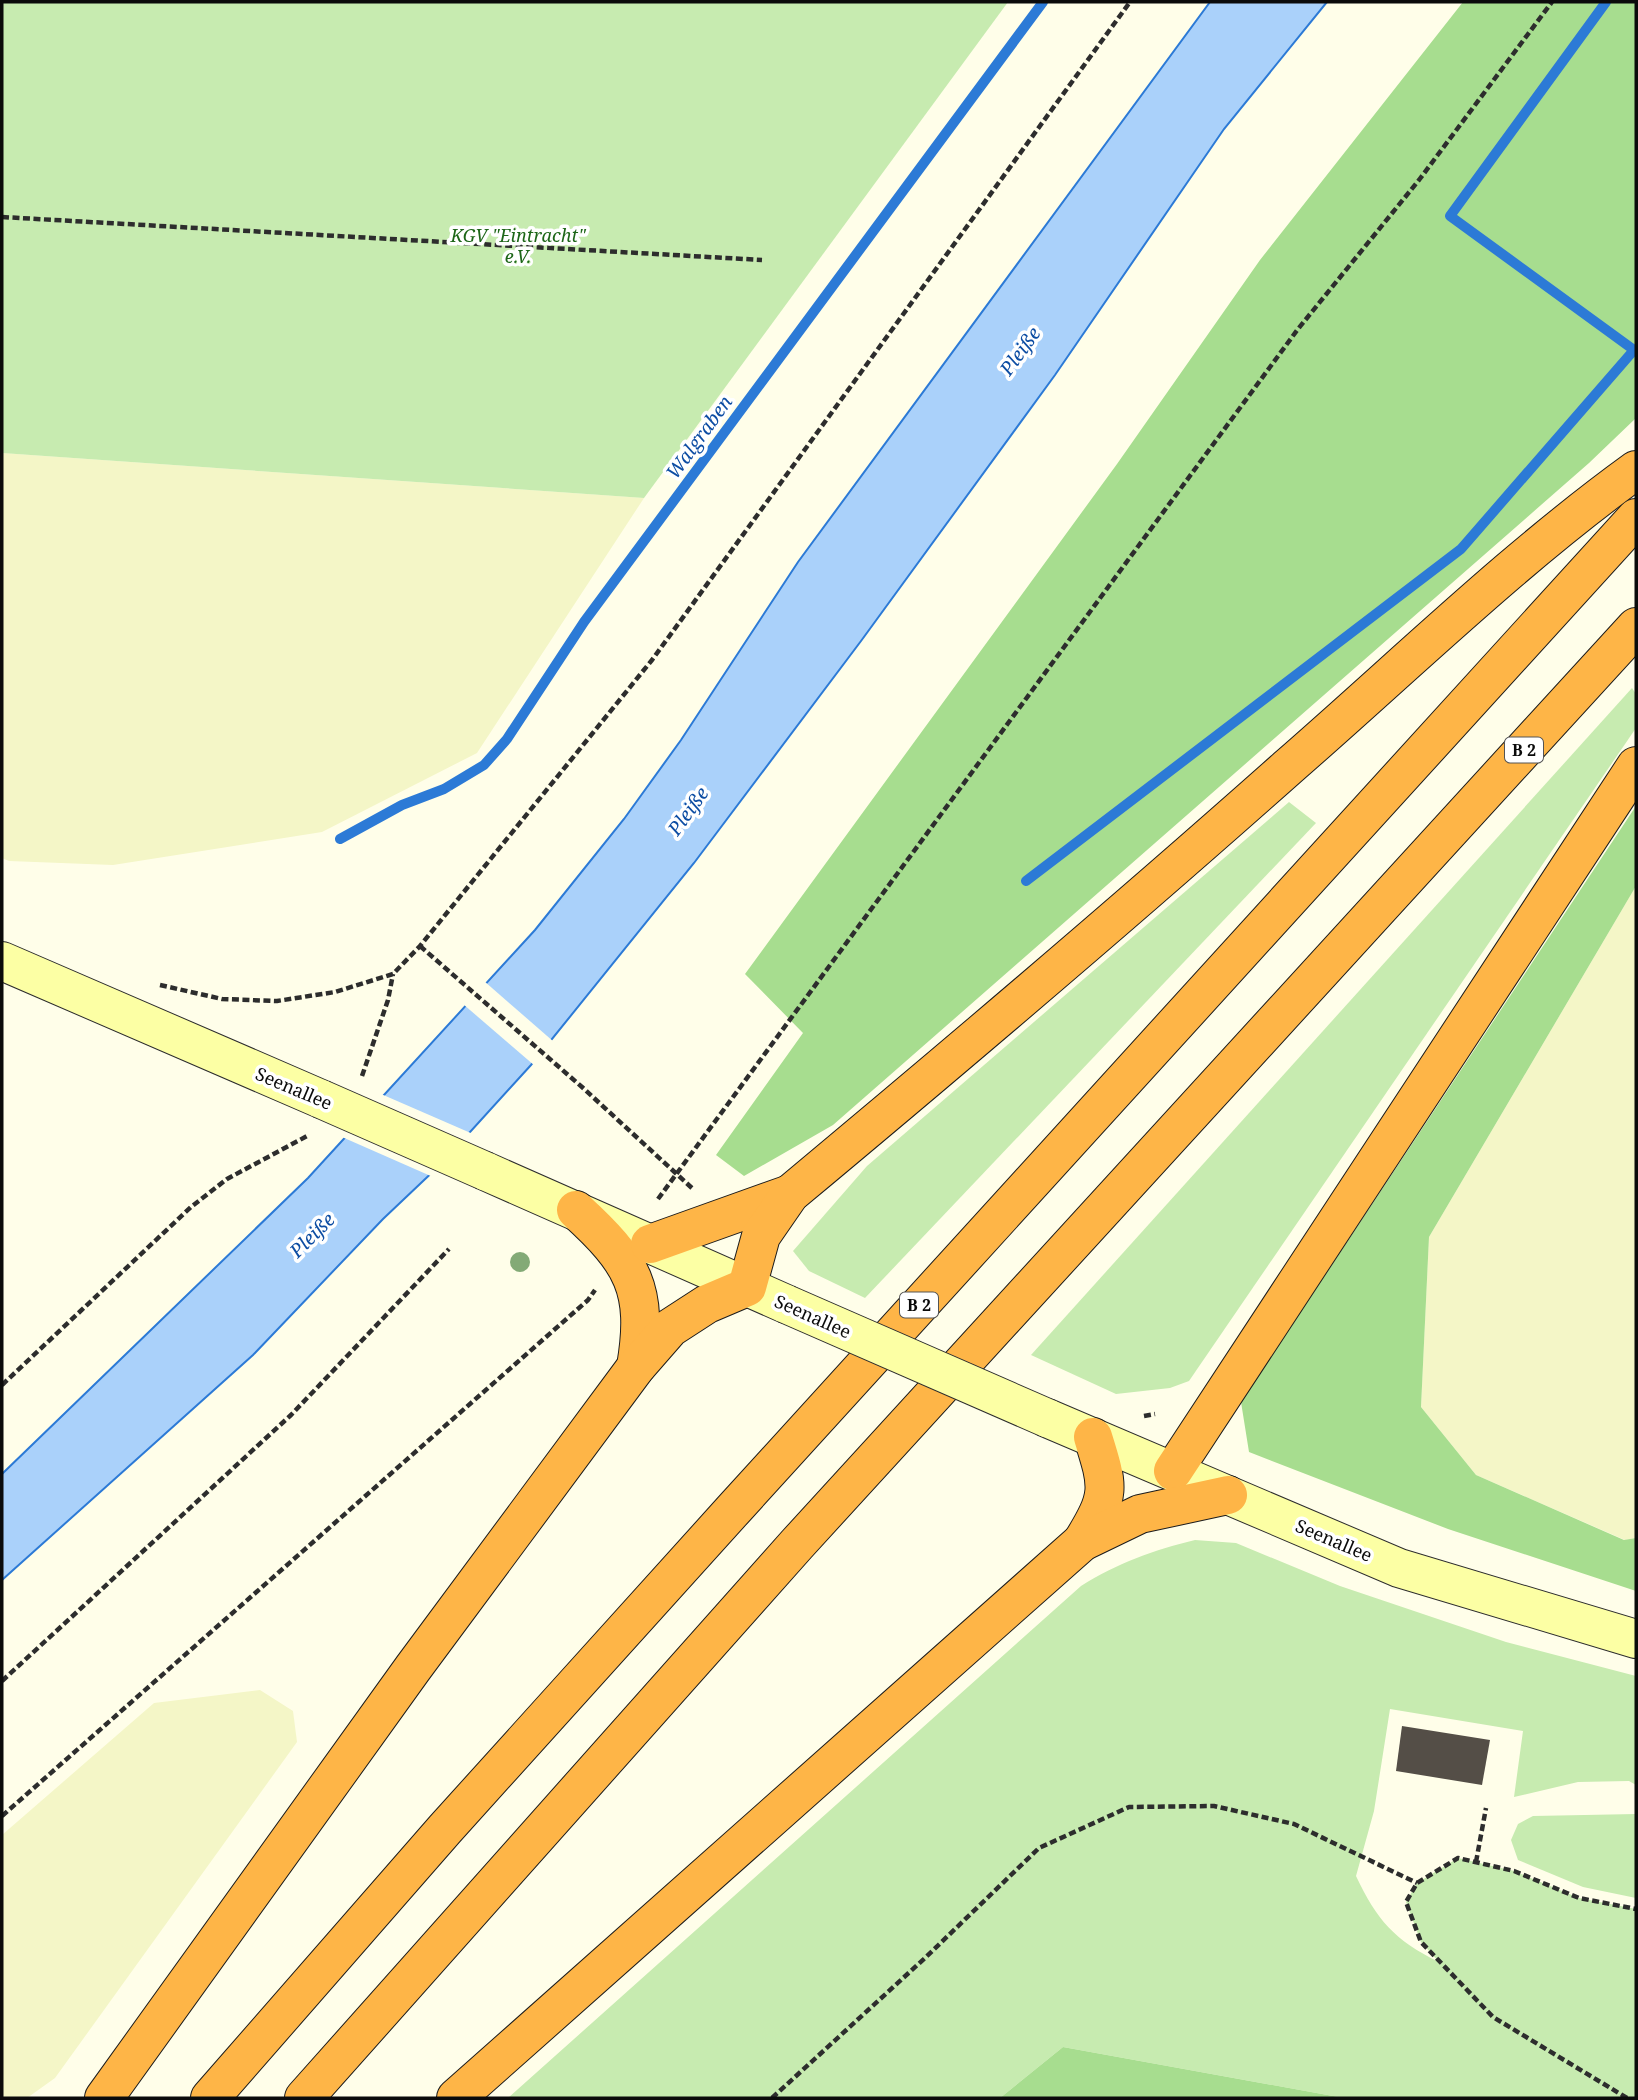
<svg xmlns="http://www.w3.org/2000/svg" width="1638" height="2100" viewBox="0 0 1638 2100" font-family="'Noto Serif',serif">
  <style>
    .farmland { fill: #f4f6c7 }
    .green { fill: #c7ebb0 }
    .forest { fill: #a7dd8f }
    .water { fill: #aad1fa; stroke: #2c7ad6; stroke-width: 2 }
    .pier { fill: #fffee9 }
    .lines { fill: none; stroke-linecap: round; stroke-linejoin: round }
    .stream { stroke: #2c7ad6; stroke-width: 10 }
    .building { fill: #544e47 }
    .secondary-casing { stroke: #2d2d2d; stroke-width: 40 }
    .highway-casing { stroke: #1c1c1c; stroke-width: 40 }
    .path { stroke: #2d2d2d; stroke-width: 4.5; stroke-dasharray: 7 3.5; stroke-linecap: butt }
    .secondary { stroke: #fcffa4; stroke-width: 38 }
    .highway { stroke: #feb547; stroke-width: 38 }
    .secondary-bridge-casing { stroke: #2d2d2d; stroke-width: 40; stroke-linecap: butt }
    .secondary-bridge { stroke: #fcffa4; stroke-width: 38 }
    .tree { fill: #83aa76 }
    .labels { text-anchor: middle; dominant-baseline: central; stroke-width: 7; stroke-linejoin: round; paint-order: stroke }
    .shield { fill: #fff; stroke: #545454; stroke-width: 2 }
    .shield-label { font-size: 16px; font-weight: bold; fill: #0b0b0b }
    .park-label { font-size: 18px; font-style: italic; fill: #1d6618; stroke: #fff }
    .street-label { font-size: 18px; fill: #0b0b0b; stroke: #fff }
    .water-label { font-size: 19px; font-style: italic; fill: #0d4da3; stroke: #fff }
  </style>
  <rect width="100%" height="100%" fill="#fffee9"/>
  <g class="farmland">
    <polygon points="2,453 644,498 477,753 322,832 113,865 9,861 2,858"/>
    <polygon points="1636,886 1636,1538 1625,1540 1476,1475 1421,1407 1429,1237"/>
    <polygon points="260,1690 293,1711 297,1742 55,2078 27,2098 2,2098 2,1835 154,1703"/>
  </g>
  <g class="green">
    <polygon points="2,2 1008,2 644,498 2,453"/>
    <polygon points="1632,688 1636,694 1636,728 1189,1381 1170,1388 1116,1394 1031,1355"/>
    <polygon points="1289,802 1316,823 865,1298 809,1271 793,1251 867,1166"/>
    <path d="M1195,1540l41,3 104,43 166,56 130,34v109l-7,-4 -51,1 -64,15 9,-66 -133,-22 -16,102 -18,65c21,44 38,64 83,86l-18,-20 -15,-40 11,-19 41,-25 56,13 65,27 57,11v189h-292l-281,-51 -63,51h-492l573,-512c37,-23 72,-36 114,-46z"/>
    <polygon points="1636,1814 1636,1898 1583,1887 1518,1860 1511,1840 1518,1824 1533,1816"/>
  </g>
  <g class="forest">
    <polygon points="1463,2 1636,2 1636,418 1589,463 833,1125 744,1176 716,1155 803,1033 745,974 1117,464 1260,260"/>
    <polygon points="1636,806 1636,886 1429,1237 1421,1407 1476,1475 1624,1540 1636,1538 1636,1591 1448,1529 1249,1452 1241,1402"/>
    <polygon points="1063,2047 1344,2098 1000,2098"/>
  </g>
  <polygon class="water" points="1210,2 1327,2 1224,129 1055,375 861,641 694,863 531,1065 441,1164 383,1219 253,1355 2,1580 2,1474 308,1178 535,930 624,819 681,740 798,562"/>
  <g class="pier">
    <polygon points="484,981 554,1042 535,1066 463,1004"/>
    <polygon points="381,1094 473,1134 433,1177 342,1137"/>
  </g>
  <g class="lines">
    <g class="stream">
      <polyline points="340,839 402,805 444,789 484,765 507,739 584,622 1043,2"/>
      <polyline points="1026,881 1461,549 1634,350 1450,216 1606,2"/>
    </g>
  </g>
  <polygon class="building" points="1402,1726 1490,1740 1482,1785 1396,1771"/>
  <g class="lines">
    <g class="secondary-casing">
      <g id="secondary">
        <polyline points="2,961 321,1099"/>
        <polyline points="485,1171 786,1304"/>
        <polyline points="1047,1418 1399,1568 1636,1639"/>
      </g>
    </g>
    <g class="highway-casing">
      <g id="highway">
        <path d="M576,1210c57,52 73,79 60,157"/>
        <polyline points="650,1244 790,1194"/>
        <polyline points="1173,1471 1636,766"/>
        <path d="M1082,1542c29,-47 27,-54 11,-105"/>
        <path d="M104,2098l309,-430 223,-301 34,-39 37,-24 40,-17 14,-51 29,-42c168,-140 334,-281 497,-426 115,-100 226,-209 349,-298"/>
        <polyline points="210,2098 445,1829 733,1510 1636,518"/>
        <polyline points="304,2098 797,1544 1636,627"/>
        <polyline points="456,2098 1082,1542 1140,1514 1228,1495"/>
      </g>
    </g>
    <g class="path">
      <polyline points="2,217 762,260"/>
      <polyline points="420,946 582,1087 693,1189"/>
      <polyline points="160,985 222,999 277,1001 335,992 393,974 420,946 652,660 1130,2"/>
      <polyline points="362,1076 388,1000 393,974"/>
      <polyline points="658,1199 1298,329 1419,180 1552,2"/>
      <polyline points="2,1385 191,1207 227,1179 309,1135"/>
      <polyline points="1144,1416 1155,1414"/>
      <polyline points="2,1681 291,1415 449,1249"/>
      <polyline points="2,1816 588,1300 595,1290"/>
      <polyline points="1476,1862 1486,1808"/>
      <polyline points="772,2098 925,1958 1039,1848 1129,1807 1214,1806 1294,1824 1417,1883"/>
      <polyline points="1627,2098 1493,2017 1421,1942 1406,1902 1417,1883 1458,1858 1514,1871 1579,1898 1636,1909"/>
    </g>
    <use href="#secondary" class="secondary"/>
    <use href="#highway" class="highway"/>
    <g class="secondary-bridge-casing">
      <g id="secondary-bridge">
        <polyline points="321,1099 485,1171"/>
        <polyline points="786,1304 1047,1418"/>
      </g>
    </g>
    <use href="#secondary-bridge" class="secondary-bridge"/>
  </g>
  <circle class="tree" cx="520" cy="1262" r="10"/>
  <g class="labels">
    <g class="shield">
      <rect x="1505" y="737.5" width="38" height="25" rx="5"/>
      <rect x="900" y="1292.5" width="38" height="25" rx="5"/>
    </g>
    <g class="shield-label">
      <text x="1524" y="750">B 2</text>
      <text x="919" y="1305">B 2</text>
    </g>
    <g class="park-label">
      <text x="518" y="235">KGV "Eintracht"<tspan x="518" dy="21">e.V.</tspan></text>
    </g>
    <g class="street-label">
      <text transform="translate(294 1088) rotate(23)">Seenallee</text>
      <text transform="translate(813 1316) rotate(24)">Seenallee</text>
      <text transform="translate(1334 1540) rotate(23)">Seenallee</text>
    </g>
    <g class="water-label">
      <text transform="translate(1020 351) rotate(-54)">Pleiße</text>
      <text transform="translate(699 437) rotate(-54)">Walgraben</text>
      <text transform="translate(688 811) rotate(-54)">Pleiße</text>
      <text transform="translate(312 1235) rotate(-45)">Pleiße</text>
    </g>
  </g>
  <rect width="1638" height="2100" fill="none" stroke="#0b0b0b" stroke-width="7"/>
</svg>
